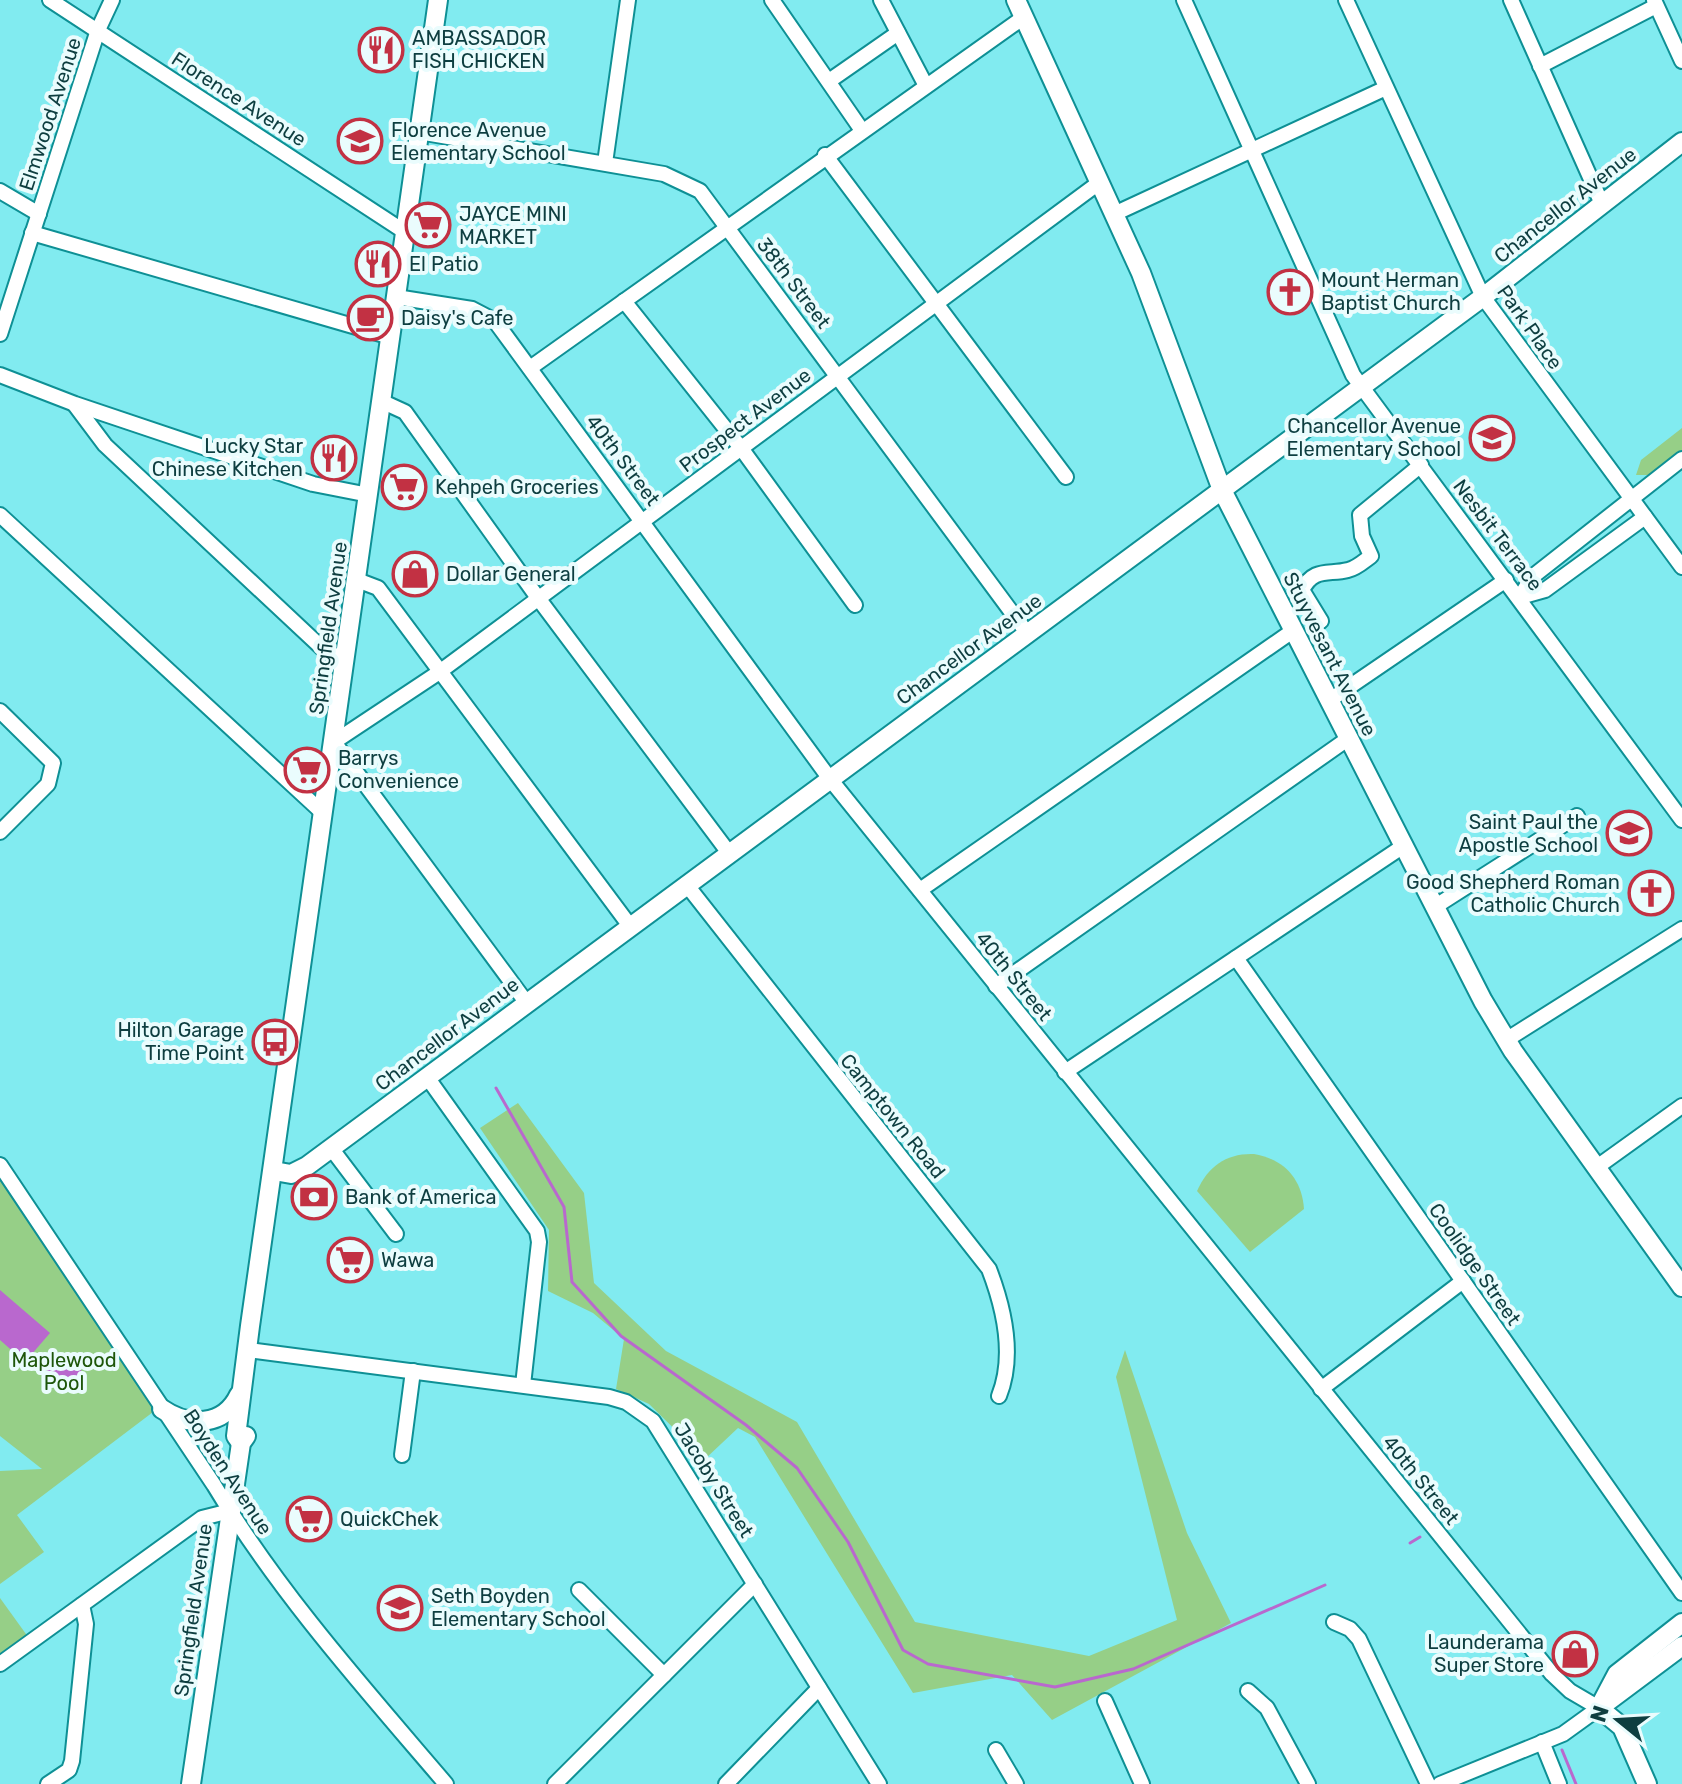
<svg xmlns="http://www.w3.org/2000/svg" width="1682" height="1784" viewBox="0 0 1682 1784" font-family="Rubik,sans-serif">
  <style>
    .green { fill: #96cf87 }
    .water { fill: #b968ce }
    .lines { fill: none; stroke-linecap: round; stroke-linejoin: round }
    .stream { stroke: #b968ce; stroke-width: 3 }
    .minor-casing { stroke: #0e9095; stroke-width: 18 }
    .major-casing { stroke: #0e9095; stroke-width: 22 }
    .minor { stroke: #fff; stroke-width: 14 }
    .major { stroke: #fff; stroke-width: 18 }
    .labels { text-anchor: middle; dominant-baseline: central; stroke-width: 8; stroke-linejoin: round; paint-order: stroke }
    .poi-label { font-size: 20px; fill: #0e3e40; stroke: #eafcfd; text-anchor: start }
    .street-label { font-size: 20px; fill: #0e3e40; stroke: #eafcfd }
    .park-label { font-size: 20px; fill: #1e560a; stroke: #eafcfd }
  </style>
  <rect width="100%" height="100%" fill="#81ebf0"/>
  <g class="green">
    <polygon points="1682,428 1682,450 1651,475 1636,475 1641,460"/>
    <polygon points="518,1103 584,1193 594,1283 666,1351 797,1422 915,1622 1089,1656 1177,1620 1116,1377 1125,1350 1187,1533 1231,1623 1052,1720 1012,1675 913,1693 755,1437 738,1428 705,1459 649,1404 616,1389 624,1339 593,1313 548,1291 549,1230 480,1128"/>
    <path d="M1254,1154c30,5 48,25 50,55l-54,43 -53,-61c11,-25 30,-38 57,-37z"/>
    <polygon points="0,1171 161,1406 17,1515 44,1552 0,1584 0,1471 42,1469 0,1436"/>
    <polygon points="0,1598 31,1641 0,1663"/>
  </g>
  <g class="water">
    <polygon points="0,1290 50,1333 25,1362 0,1340"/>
    <polygon points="62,1353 85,1374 70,1392 46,1371"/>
  </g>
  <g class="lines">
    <g class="stream">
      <polyline points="496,1088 564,1207 572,1282 621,1336 746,1425 797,1468 848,1542 903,1650 928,1664 1055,1687 1133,1669 1325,1585"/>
      <polyline points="1410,1543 1420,1537"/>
      <polyline points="1562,1750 1576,1784"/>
    </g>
    <g class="minor-casing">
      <g id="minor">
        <polyline points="50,0 405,232"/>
        <polyline points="772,0 861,129"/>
        <polyline points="881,0 925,84"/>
        <polyline points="1184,0 1353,375 1682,820"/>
        <polyline points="1346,0 1483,297 1682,567"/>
        <polyline points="1511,0 1602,204"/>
        <polyline points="1654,0 1682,61"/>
        <polyline points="1540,66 1656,6"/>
        <polyline points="829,81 898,33"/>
        <polyline points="419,132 664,174 700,191 1027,633"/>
        <polyline points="825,155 1066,477"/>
        <polyline points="605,163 628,0"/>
        <polyline points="0,191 39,214"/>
        <polyline points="1114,214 1386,88"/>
        <polyline points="32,233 391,337"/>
        <polyline points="396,297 472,309 495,321 830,779 1552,1674 1570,1691 1599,1708 1563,1734 1440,1784"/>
        <polyline points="624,301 741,448 855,605"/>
        <polyline points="0,334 98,30 112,0"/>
        <polyline points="530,368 1024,17"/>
        <polyline points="0,375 75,404 313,484 369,495"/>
        <polyline points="381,401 405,412 538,598 729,853"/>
        <polyline points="75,405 105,445 323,649 345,661"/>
        <polyline points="0,515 324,814"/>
        <polyline points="357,580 378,588 630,926"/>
        <polyline points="1520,597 1532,577 1682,459"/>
        <polyline points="1520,597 1545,590 1645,517"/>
        <path d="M1321,621l-19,-31c12,-23 26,-15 46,-20 9,-2 16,-9 23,-14l-9,-20 -2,-21 61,-50"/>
        <polyline points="1330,700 1506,580"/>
        <polyline points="0,711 53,763 48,784 0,832"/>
        <path d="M686,884l303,385c15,39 26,87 10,127"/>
        <polyline points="920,890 1294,630"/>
        <polyline points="1436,906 1577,816"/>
        <polyline points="1236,958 1682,1593"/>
        <polyline points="996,986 1349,738"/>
        <polyline points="526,1002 334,742 438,673 1100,182"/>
        <polyline points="1506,1040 1682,929"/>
        <polyline points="1065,1072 1405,845"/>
        <polyline points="427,1077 537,1231 539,1242 523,1385"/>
        <polyline points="331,1148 396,1234"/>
        <path d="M0,1165l214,320c65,108 150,203 232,299"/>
        <polyline points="1597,1167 1682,1106"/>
        <polyline points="256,1351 609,1397 626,1402 653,1421 879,1784"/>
        <polyline points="1321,1389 1463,1281"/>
        <polyline points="402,1455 413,1371"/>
        <polyline points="579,1590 664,1675"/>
        <polyline points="1334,1622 1350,1629 1359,1639 1428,1784"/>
        <polyline points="0,1664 202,1518 230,1511"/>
        <polyline points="1248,1691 1267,1708 1308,1784"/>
        <polyline points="1105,1701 1142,1784"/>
        <polyline points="1542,1742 1559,1784"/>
        <polyline points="996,1750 1016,1784"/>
        <polyline points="48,1784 69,1770 72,1761 86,1624 82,1605"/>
        <polyline points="555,1784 755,1584"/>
        <polyline points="726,1784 819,1688"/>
      </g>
    </g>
    <g class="major-casing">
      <g id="major">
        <polyline points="1016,0 1141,273 1222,490 1483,1001 1513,1051 1682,1287"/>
        <polyline points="274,1171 291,1174 307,1166 1483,297 1682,142"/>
        <path d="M162,1409c26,18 62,18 77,-14"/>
        <polyline points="241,1443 236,1436 250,1326 438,0"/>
        <polyline points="1599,1708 1617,1674 1682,1623"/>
        <polyline points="1599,1708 1682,1646"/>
        <polyline points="1599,1708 1622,1727 1647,1784"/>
        <polyline points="191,1784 241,1443 246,1436"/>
      </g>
    </g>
    <use href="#minor" class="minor"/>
    <use href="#major" class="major"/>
  </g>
  <defs>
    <g id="restaurant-ring" transform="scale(2.3)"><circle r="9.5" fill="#eafcfd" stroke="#c23143" stroke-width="1.5"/><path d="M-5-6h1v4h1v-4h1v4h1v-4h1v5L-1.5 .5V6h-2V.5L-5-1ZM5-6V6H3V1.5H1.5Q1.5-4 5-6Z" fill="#c23143"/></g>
    <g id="school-ring" transform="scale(2.3)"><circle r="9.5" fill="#eafcfd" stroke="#c23143" stroke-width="1.5"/><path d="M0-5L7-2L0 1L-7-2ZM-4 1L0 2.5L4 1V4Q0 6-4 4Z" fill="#c23143"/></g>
    <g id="supermarket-ring" transform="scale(2.3)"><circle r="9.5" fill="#eafcfd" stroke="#c23143" stroke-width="1.5"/><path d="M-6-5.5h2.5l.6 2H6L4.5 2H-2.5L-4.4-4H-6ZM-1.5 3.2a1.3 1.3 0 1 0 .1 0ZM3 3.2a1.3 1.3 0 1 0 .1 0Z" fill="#c23143"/></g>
    <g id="church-ring" transform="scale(2.3)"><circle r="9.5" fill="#eafcfd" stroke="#c23143" stroke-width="1.5"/><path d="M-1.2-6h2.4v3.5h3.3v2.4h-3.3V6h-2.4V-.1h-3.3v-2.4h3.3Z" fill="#c23143"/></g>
    <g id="cafe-ring" transform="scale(2.3)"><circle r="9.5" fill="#eafcfd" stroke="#c23143" stroke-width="1.5"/><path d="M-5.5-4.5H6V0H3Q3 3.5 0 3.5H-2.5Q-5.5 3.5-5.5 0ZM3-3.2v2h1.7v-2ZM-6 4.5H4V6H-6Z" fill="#c23143"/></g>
    <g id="shop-ring" transform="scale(2.3)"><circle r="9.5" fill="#eafcfd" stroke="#c23143" stroke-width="1.5"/><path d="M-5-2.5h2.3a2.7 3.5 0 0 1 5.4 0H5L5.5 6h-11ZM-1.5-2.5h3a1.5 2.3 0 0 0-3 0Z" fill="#c23143"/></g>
    <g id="bus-ring" transform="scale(2.3)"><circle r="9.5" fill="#eafcfd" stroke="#c23143" stroke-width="1.5"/><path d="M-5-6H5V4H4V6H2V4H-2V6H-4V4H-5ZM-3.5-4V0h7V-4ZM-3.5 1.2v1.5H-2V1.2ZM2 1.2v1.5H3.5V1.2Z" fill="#c23143"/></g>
    <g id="bank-ring" transform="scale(2.3)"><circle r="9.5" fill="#eafcfd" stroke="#c23143" stroke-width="1.5"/><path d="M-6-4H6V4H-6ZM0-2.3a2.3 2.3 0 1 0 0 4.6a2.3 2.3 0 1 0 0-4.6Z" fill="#c23143"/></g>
  </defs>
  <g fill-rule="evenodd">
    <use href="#restaurant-ring" x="381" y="50"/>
    <use href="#school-ring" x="360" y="141"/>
    <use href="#supermarket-ring" x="428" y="225"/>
    <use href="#restaurant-ring" x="378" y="264"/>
    <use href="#church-ring" x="1290" y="292"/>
    <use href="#cafe-ring" x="370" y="318"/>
    <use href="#school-ring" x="1492" y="438"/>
    <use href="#restaurant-ring" x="334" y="458"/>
    <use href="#supermarket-ring" x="404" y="487"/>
    <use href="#shop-ring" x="415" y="574"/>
    <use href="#supermarket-ring" x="307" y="770"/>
    <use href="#school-ring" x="1629" y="833"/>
    <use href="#church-ring" x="1651" y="893"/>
    <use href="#bus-ring" x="275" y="1042"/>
    <use href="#bank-ring" x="314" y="1197"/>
    <use href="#supermarket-ring" x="350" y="1260"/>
    <use href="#supermarket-ring" x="309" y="1519"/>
    <use href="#school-ring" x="400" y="1608"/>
    <use href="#shop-ring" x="1575" y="1654"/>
  </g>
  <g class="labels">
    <g class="poi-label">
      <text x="412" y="38">AMBASSADOR<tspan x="412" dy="23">FISH CHICKEN</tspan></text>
      <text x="391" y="130">Florence Avenue<tspan x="391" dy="23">Elementary School</tspan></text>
      <text x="459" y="214">JAYCE MINI<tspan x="459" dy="23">MARKET</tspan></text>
      <text x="409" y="264">El Patio</text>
      <text x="1321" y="280">Mount Herman<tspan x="1321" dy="23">Baptist Church</tspan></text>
      <text x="401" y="318">Daisy's Cafe</text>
      <text x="1461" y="426" text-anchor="end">Chancellor Avenue<tspan x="1461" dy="23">Elementary School</tspan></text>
      <text x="303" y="446" text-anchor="end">Lucky Star<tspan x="303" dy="23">Chinese Kitchen</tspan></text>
      <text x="435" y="487">Kehpeh Groceries</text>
      <text x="446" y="574">Dollar General</text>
      <text x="338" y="758">Barrys<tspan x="338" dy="23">Convenience</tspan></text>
      <text x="1598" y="822" text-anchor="end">Saint Paul the<tspan x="1598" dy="23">Apostle School</tspan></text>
      <text x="1620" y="882" text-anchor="end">Good Shepherd Roman<tspan x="1620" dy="23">Catholic Church</tspan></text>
      <text x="244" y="1030" text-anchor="end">Hilton Garage<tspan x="244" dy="23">Time Point</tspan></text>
      <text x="345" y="1197">Bank of America</text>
      <text x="381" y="1260">Wawa</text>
      <text x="340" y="1519">QuickChek</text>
      <text x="431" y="1596">Seth Boyden<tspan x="431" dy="23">Elementary School</tspan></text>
      <text x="1544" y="1642" text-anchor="end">Launderama<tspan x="1544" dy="23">Super Store</tspan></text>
    </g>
    <g class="street-label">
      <text transform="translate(239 99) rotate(33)">Florence Avenue</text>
      <text transform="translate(50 114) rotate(-72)">Elmwood Avenue</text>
      <text transform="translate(1565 205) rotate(-38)">Chancellor Avenue</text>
      <text transform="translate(794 283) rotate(53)">38th Street</text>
      <text transform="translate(1530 327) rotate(55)">Park Place</text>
      <text transform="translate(745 420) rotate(-37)">Prospect Avenue</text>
      <text transform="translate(623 460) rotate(53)">40th Street</text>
      <text transform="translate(1498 535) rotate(53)">Nesbit Terrace</text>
      <text transform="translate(328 628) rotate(-82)">Springfield Avenue</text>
      <text transform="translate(969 649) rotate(-36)">Chancellor Avenue</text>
      <text transform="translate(1330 654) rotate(63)">Stuyvesant Avenue</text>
      <text transform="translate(1014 976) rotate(51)">40th Street</text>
      <text transform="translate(447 1034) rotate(-37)">Chancellor Avenue</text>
      <text transform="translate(893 1116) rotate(51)">Camptown Road</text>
      <text transform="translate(1475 1264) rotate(55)">Coolidge Street</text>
      <text transform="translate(228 1472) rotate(57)">Boyden Avenue</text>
      <text transform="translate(714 1480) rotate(58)">Jacoby Street</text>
      <text transform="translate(1421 1480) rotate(51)">40th Street</text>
      <text transform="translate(193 1610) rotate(-82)">Springfield Avenue</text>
    </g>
    <g class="park-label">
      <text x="64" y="1360">Maplewood<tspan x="64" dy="23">Pool</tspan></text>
    </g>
  </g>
  <g transform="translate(1618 1720) rotate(288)" stroke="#eafcfd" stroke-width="6" paint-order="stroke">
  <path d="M0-6L14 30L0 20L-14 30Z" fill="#0e3e40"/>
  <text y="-12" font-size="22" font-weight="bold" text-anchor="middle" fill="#0e3e40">N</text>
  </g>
</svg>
